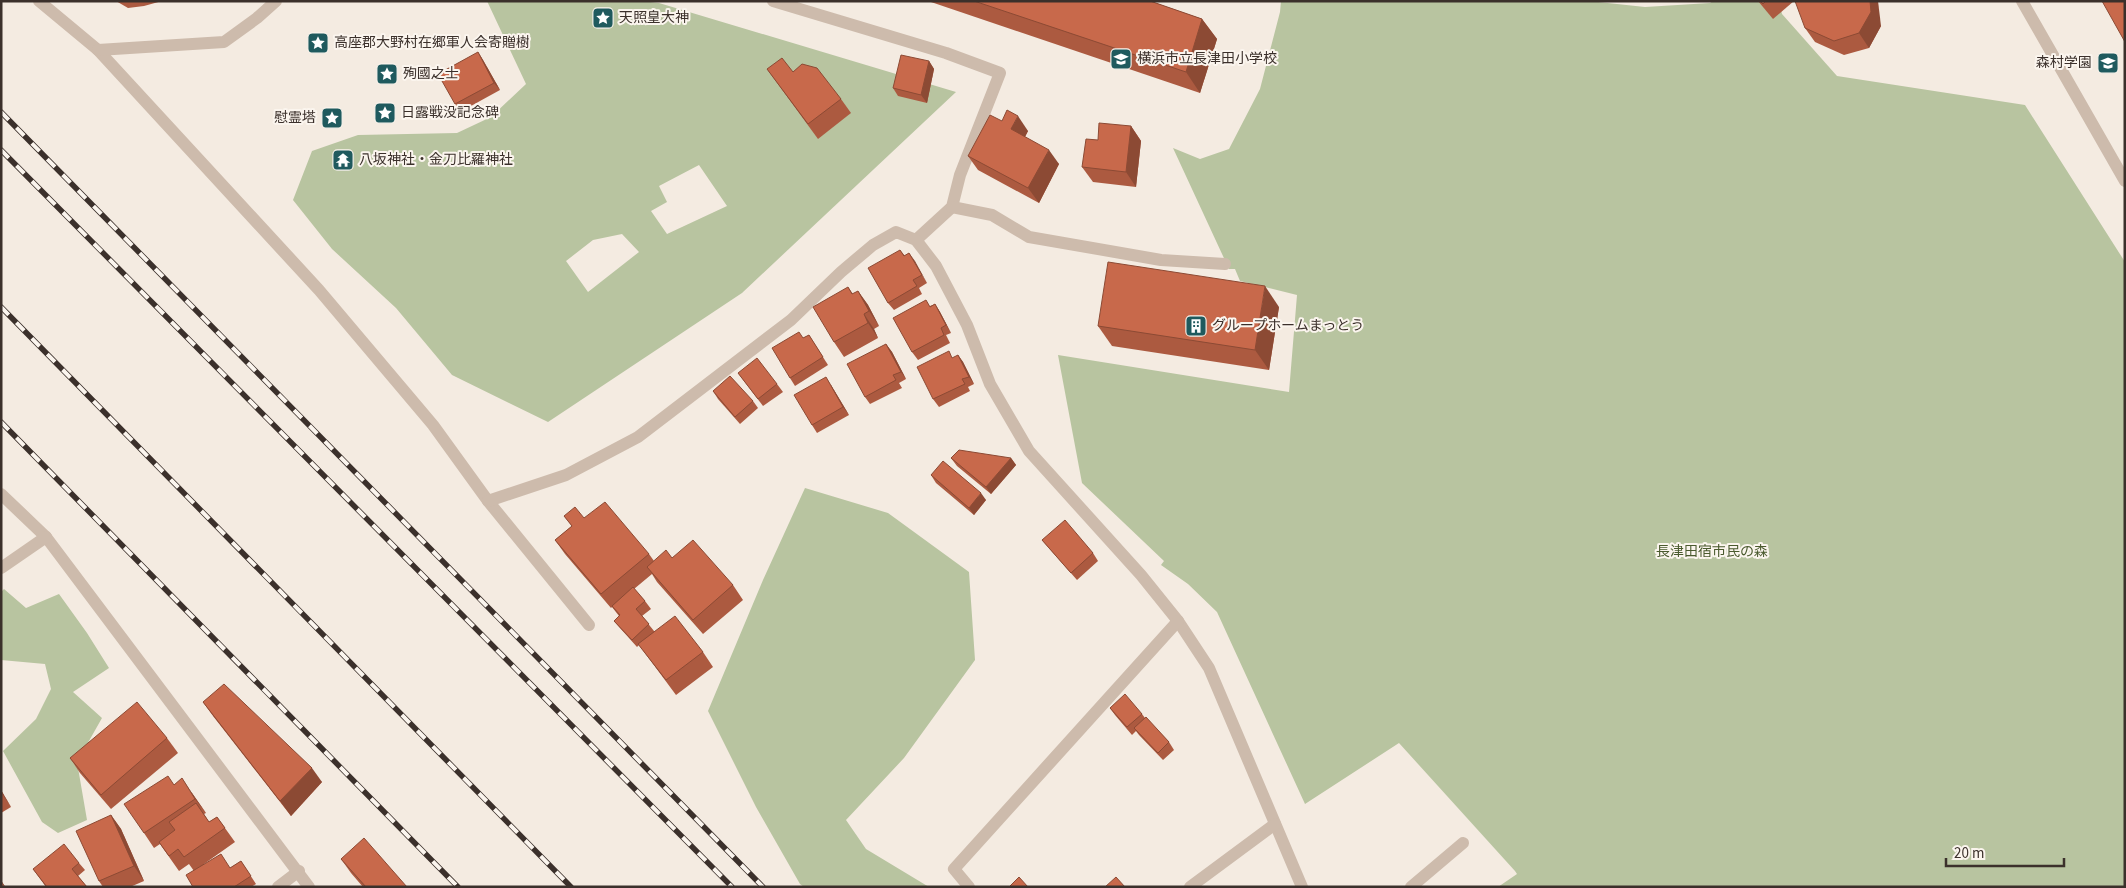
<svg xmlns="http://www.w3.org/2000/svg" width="2126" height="888" viewBox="0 0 2126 888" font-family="'Source Sans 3','Noto Sans JP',sans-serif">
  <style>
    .green { fill: #b8c4a0; fill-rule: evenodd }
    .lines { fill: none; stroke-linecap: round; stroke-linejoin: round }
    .minor { stroke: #cdbbac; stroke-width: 12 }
    .rail-casing { stroke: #3b302b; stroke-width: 5.5 }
    .rail { stroke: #fbf5ee; stroke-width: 4; stroke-dasharray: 11; stroke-linecap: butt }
    .wall { fill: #ac5a40 }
    .shaded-wall { fill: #8c4a34 }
    .building { fill: #c8694b; stroke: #8c4a34 }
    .labels { text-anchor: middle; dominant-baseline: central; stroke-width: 4; stroke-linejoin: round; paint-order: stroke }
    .poi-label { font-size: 14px; fill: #3b302b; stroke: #fbf5ee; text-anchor: start }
    .park-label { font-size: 14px; fill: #4a5a2e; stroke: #fbf5ee }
  </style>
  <rect width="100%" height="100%" fill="#f4ebe1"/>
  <g class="green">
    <path d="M487,1h155l17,2 297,89 -214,201 -194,129 -96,-47 -56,-67 -64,-59 -39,-49 19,-49 46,-16 99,-2 34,-16 35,-33zM699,165l28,41 -60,28 -16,-23 16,-9 -8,-16zM622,234l17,18 -51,40 -22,-31 27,-21z"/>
    <polygon points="1281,1 1589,1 1645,7 1710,3 1713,1 1779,1 1782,14 1837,76 2025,105 2125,262 2125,887 1498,887 1517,874 1515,871 1399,743 1305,804 1217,612 1188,584 1161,565 1164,561 1082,483 1058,355 1289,392 1297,295 1240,281 1235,269 1229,269 1173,148 1200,159 1229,149 1260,89 1280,12"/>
    <polygon points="805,488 888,513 969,572 975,660 904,758 846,820 866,849 929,887 804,887 800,884 756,807 708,711 763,580"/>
    <polygon points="4,589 26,608 59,594 87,633 109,668 73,692 102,718 77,762 87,820 58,833 42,822 3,751 36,719 51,689 45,664 1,660 1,592"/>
  </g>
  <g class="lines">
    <g class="minor">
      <polyline points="39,1 98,50 319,290 433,425 488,501 589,625"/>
      <polyline points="773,1 946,53 1000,73 960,175 952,207 916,240"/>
      <polyline points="2022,1 2125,181"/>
      <polyline points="98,50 224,42 257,18 276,1"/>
      <polyline points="952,207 992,215 1029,237 1161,260 1225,264"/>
      <polyline points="1,494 46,537 309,887"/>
      <polyline points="488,501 566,475 638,437 791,320 841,272 873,245 896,232 916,240 936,266 967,325 990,384 1029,451 1141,575 1178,621 1209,668 1302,887"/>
      <polyline points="1,568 46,537"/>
      <polyline points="278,887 299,871"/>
      <polyline points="969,887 954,869 1178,621"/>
      <polyline points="1190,887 1275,824"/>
      <polyline points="1411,887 1463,843"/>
    </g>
    <g class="rail-casing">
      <g id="rail">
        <polyline points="1,112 763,887"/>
        <polyline points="1,150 732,887"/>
        <polyline points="1,307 571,887"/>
        <polyline points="1,422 458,887"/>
      </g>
    </g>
    <use href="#rail" class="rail"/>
  </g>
  <g class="wall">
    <polygon points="116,1 162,1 144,6 128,8"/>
    <polygon points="928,1 1150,1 1202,19 1217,39 1200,93"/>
    <polygon points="1758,1 1794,1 1773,19"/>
    <polygon points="1881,26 1869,48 1844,55 1815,42 1805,28"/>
    <polygon points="478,52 483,60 500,90 460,112 455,104"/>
    <polygon points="929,61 934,69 927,103 898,96 893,88"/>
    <polygon points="767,69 793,72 841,99 851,113 818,139"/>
    <polygon points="1002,121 1028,131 1025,137 1059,164 1039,203 978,170 968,156"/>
    <polygon points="1131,126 1141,141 1136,187 1093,182 1082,167 1098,140"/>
    <polygon points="900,250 905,256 909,253 927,283 919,288 922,294 894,310 888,303"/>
    <polygon points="848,287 853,294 858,291 868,305 879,326 874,329 878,338 844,357 834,342"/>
    <polygon points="935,304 940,312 951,333 946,335 950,343 918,360 912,352 930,306"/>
    <polygon points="1279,307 1269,370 1112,346 1098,326"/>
    <polygon points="809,335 828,365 795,386 790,378 803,338"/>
    <polygon points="886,344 892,352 906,379 899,383 902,388 870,404 865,397"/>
    <polygon points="958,355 963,362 974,384 968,387 970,391 939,407 933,399"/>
    <polygon points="738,373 777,384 783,392 763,406"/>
    <polygon points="831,385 849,415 817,433 812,425"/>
    <polygon points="713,391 753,401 758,408 740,424 718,399"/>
    <polygon points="951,458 1011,458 1016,465 991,494 957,466"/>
    <polygon points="931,475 986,500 974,515 936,483"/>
    <polygon points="564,516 584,518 649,554 654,561 672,558 733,585 743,600 703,634 657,582 652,574 634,589 645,601 651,609 642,616 654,631 703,652 713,667 676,695 639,645 637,647 620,628 614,621 619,616 612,607 611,608 565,554 555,540 572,526"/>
    <polygon points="1042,540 1093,553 1098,561 1077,580 1048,547"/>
    <polygon points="203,702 322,782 291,816 213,716"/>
    <polygon points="1110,708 1142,714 1145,718 1169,742 1174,750 1163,760 1139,735 1136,731 1132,735 1115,715"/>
    <polygon points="167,738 178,753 111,809 80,773 70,758"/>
    <polygon points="174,785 192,793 206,813 204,814 209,822 217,817 235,842 204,864 230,868 241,861 256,884 251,887 193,887 194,871 189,864 179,871 160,844 154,848 144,833"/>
    <polygon points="1,790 11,807 1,813"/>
    <polygon points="111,815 121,829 144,881 130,887 103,887 99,881"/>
    <polygon points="341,859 407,887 363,887 351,873"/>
    <polygon points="79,863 85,870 78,876 87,887 46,887 33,869"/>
  </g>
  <g class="shaded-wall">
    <polygon points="1870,1 1878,1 1881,26 1869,48 1859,33"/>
    <polygon points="1202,19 1217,39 1200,93 1186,72"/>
    <polygon points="478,52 483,60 500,90 494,83"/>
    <polygon points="929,61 934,69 927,103 921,95"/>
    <polygon points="1018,116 1028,131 1021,144 1011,129"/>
    <polygon points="1131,126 1141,141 1136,187 1126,172"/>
    <polygon points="1049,150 1059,164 1039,203 1028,188"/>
    <polygon points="909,253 915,261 927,283 922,275"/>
    <polygon points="1265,286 1279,307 1269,370 1255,350"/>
    <polygon points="858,291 868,305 879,326 869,311"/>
    <polygon points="935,304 940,312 951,333 946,325"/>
    <polygon points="864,314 874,329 878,338 868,323"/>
    <polygon points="886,344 892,352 906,379 901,372"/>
    <polygon points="958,355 963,362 974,384 969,377"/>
    <polygon points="826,377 831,385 849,415 843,407"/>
    <polygon points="1011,458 1016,465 991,494 986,487"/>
    <polygon points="981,493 986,500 974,515 969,508"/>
    <polygon points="312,768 322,782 291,816 280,801"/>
    <polygon points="182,778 192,793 206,813 195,799"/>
    <polygon points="1,790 11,807 1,792"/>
    <polygon points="111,815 121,829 144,881 134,866"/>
  </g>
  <g class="building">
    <polygon points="974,1 1150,1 1202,19 1186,72"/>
    <polygon points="1760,1 1766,1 1763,4"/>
    <polygon points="1795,1 1870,1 1871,12 1859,33 1834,41 1805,28"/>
    <polygon points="2102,1 2125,1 2125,42"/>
    <polygon points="478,52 494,83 455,104 438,74"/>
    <polygon points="901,55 929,61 921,95 893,88"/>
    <polygon points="782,58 793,72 802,64 817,68 841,99 808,124 767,69"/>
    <polygon points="1007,110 1018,116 1011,129 1049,150 1028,188 968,156 990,115 1002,121"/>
    <polygon points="1099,123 1131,126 1126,172 1082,167 1086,139 1098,140"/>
    <polygon points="900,250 904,256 909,253 922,275 913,280 917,286 888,303 868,268"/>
    <polygon points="1108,262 1265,286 1255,350 1098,326"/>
    <polygon points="848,287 852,294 858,291 869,311 864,314 868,323 834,342 813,307"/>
    <polygon points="926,300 930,307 935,304 946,325 941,328 944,335 912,352 893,318"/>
    <polygon points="799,332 803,338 809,335 823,357 790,378 772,348"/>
    <polygon points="886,344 901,372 893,375 896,380 865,397 847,364"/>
    <polygon points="949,351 952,358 958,355 969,377 962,379 965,384 933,399 917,367"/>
    <polygon points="757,358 777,384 758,399 738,373"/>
    <polygon points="730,376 753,401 735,417 713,391"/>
    <polygon points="826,377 843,407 812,425 794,395"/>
    <polygon points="959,450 1011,458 986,487 951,458"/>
    <polygon points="943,461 981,493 969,508 931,475"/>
    <polygon points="605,502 649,554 601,594 555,540 572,526 564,516 575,507 584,518"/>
    <polygon points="1065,520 1093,553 1071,573 1042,540"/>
    <polygon points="693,540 733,585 693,620 647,567 666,550 672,558"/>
    <polygon points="633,587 645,601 636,609 649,624 632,640 614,621 620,615 612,606"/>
    <polygon points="675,616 703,652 666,680 638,644"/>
    <polygon points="224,684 312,768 280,801 203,702"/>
    <polygon points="1125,694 1142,714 1127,727 1110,708"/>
    <polygon points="137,702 167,738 101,795 70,758"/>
    <polygon points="1146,717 1169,742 1158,753 1134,728"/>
    <polygon points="168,776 174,785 182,778 195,799 144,833 124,804"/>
    <polygon points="196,803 209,822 217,817 225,828 184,857 178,849 169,856 159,842 175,830 169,822"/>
    <polygon points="111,815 134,866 99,881 76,831"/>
    <polygon points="364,838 407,887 366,887 341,859"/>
    <polygon points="64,844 79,863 72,869 87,887 47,887 33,869"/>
    <polygon points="221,854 230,868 241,861 251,876 234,887 193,887 186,875"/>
    <polygon points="1019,877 1028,887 1009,887"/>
    <polygon points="1116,877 1125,887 1105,887"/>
    <polygon points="1,881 5,887 1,887"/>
  </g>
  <defs>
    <g id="sight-square" transform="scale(1.125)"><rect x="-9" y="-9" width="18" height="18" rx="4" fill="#1f5a5e" stroke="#fbf5ee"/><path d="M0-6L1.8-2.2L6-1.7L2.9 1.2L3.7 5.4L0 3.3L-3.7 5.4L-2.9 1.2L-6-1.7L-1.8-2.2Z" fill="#fff"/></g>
    <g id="school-square" transform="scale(1.125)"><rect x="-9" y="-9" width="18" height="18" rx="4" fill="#1f5a5e" stroke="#fbf5ee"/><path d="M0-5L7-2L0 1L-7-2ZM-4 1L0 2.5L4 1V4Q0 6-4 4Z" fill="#fff"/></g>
    <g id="temple-square" transform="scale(1.125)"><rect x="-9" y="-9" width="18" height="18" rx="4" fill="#1f5a5e" stroke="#fbf5ee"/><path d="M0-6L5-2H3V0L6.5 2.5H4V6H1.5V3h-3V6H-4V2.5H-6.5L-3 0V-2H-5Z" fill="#fff"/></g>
    <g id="building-square" transform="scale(1.125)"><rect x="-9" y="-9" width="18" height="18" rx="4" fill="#1f5a5e" stroke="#fbf5ee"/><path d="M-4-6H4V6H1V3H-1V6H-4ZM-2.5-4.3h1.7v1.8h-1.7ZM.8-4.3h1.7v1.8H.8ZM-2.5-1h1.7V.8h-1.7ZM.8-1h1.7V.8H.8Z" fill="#fff"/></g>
  </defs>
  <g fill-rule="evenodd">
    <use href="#sight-square" x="603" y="18"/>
    <use href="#sight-square" x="318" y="43"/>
    <use href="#school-square" x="1121" y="59"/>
    <use href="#school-square" x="2108" y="63"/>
    <use href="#sight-square" x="387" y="74"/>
    <use href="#sight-square" x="385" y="113"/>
    <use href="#sight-square" x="332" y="118"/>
    <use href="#temple-square" x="343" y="160"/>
    <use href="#building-square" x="1196" y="326"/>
  </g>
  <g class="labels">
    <g class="poi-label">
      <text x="619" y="18">天照皇大神</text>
      <text x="334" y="43">高座郡大野村在郷軍人会寄贈樹</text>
      <text x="1137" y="59">横浜市立長津田小学校</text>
      <text x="2092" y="63" text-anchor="end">森村学園</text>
      <text x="403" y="74">殉國之士</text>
      <text x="401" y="113">日露戦没記念碑</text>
      <text x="316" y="118" text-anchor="end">慰霊塔</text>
      <text x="359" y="160">八坂神社・金刀比羅神社</text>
      <text x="1212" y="326">グループホームまっとう</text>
    </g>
    <g class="park-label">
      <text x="1712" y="552">長津田宿市民の森</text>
    </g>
  </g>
  <rect width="2126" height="888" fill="none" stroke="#3b302b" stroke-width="5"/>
  <path d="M1946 858v8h118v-8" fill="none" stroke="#3b302b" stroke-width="2.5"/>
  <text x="1954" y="858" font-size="15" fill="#3b302b" stroke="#fbf5ee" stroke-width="4" paint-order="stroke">20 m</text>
</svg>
